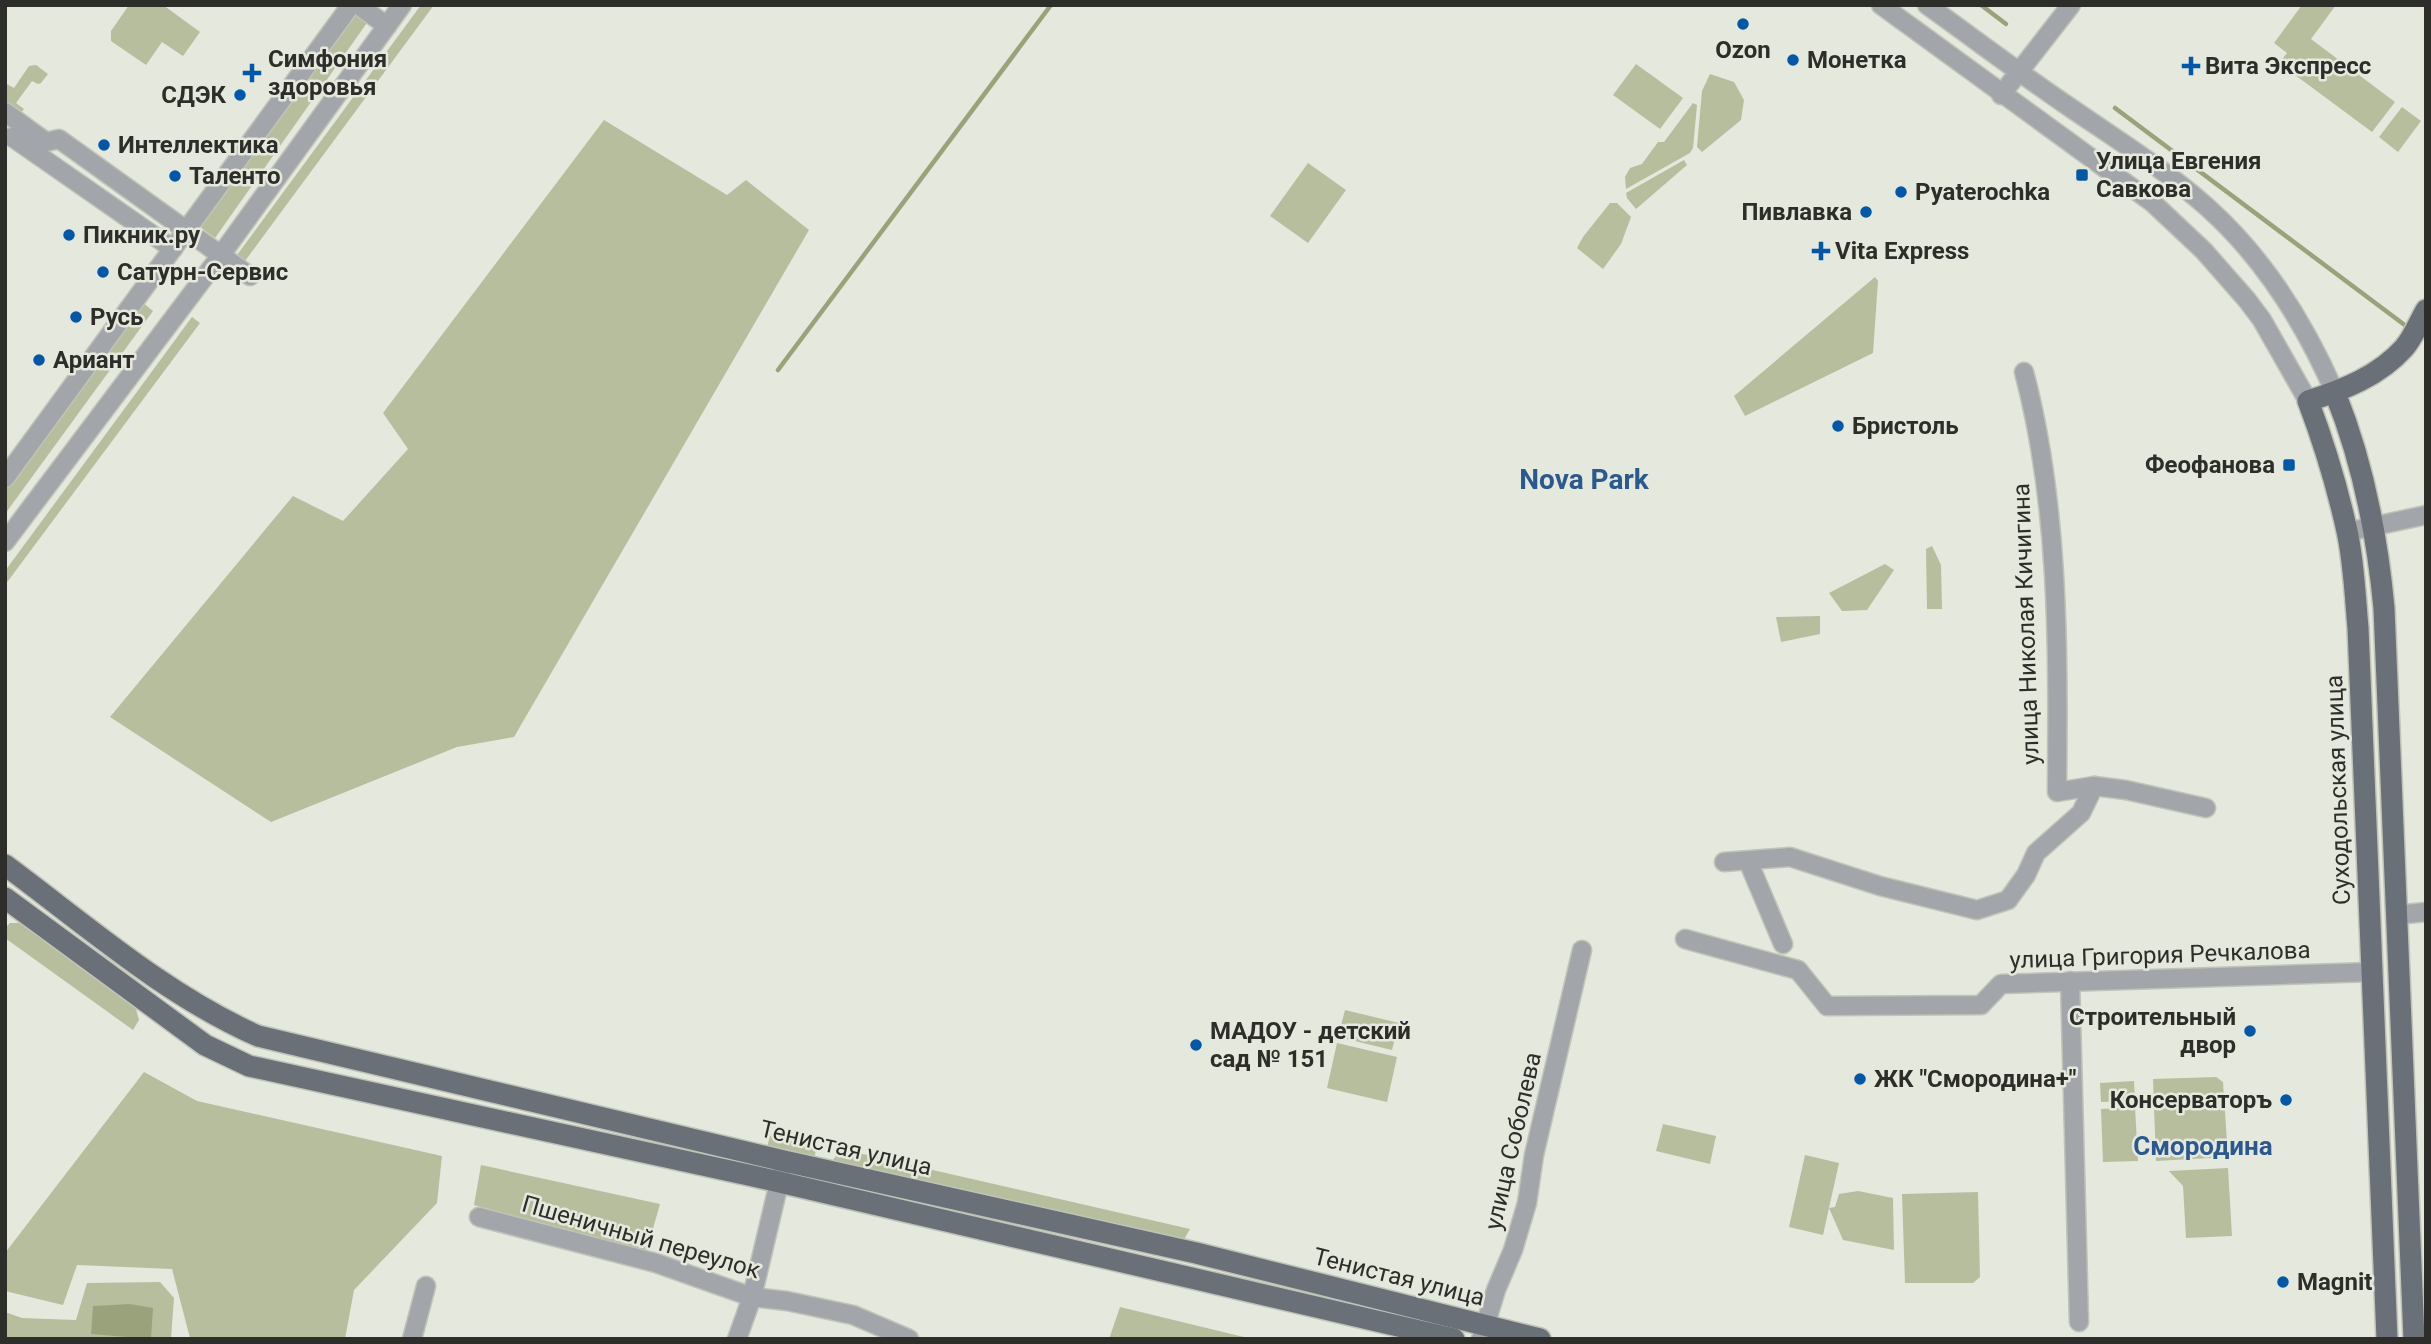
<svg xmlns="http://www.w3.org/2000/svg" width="2431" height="1344" viewBox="0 0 2431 1344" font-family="Roboto,sans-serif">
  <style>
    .green { fill: #b7be9e }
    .water { fill: #9aa27b }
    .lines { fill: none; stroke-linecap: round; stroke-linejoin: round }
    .stream { stroke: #9aa27b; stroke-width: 4.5 }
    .minor-casing { stroke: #c0c3b8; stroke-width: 21 }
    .major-casing { stroke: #c0c3b8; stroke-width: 24 }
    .minor { stroke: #a2a6aa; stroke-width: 18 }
    .major { stroke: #6a7077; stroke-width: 21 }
    .poi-dot { fill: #0258a6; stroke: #e5e8dc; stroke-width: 2.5 }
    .labels { text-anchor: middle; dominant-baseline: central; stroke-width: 5; stroke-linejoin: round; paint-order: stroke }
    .poi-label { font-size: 24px; font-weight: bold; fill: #2d2e29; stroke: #e5e8dc; text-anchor: start }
    .street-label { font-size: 24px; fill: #2d2e29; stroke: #e5e8dc }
    .neighbourhood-label { font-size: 26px; font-weight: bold; fill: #2b598d; stroke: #e5e8dc }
    .quarter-label { font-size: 28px; font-weight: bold; fill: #2b598d; stroke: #e5e8dc }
  </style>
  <rect width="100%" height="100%" fill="#e5e8dc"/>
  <g class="green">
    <polygon points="129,5 163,5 200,32 183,56 162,42 146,65 111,41 111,31"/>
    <polygon points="421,5 434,5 245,261 237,255"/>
    <polygon points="2302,5 2336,5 2311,39 2395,102 2372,132 2279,63 2287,53 2274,43"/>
    <polygon points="355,10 369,20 215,238 199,226"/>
    <polygon points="1636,64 1683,98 1660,129 1613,95"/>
    <polygon points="36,65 48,74 41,83 38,84 32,81 16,103 24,109 20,114 5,107 5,83 14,88 29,66"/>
    <polygon points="1710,74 1734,82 1744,100 1741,120 1702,152 1697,147 1702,91"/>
    <polygon points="1693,103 1697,105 1693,148 1690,153 1626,189 1625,177 1630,168 1642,164 1658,142 1664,142"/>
    <polygon points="2402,107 2421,121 2398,152 2379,137"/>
    <polygon points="604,120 727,195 746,180 809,230 514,737 457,747 271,822 110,717 293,496 343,521 408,449 383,413"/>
    <polygon points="1684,160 1687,165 1636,209 1627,198 1626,193"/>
    <polygon points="1308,163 1346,190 1308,243 1270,216"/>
    <polygon points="1610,203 1617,203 1631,217 1621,244 1603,269 1577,248 1583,237"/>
    <polygon points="1875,277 1878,281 1873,353 1745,416 1734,396"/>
    <polygon points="142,302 153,311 5,514 5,488"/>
    <polygon points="192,317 200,323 5,585 5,571"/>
    <polygon points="1932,546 1941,565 1942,609 1927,609 1926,549"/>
    <polygon points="1885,564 1894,570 1867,610 1842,611 1829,593"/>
    <polygon points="1820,616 1820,634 1781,642 1776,617"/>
    <polygon points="10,923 20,923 136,1009 139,1020 133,1030 5,938 5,928"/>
    <polygon points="1345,1010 1399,1023 1392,1050 1338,1037"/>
    <polygon points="1337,1043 1397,1057 1387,1102 1327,1088"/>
    <polygon points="144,1072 197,1101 442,1156 437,1203 354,1290 345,1339 190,1338 172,1269 77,1265 63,1305 5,1291 5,1253"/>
    <polygon points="2216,1077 2223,1082 2228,1157 2156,1161 2153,1079"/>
    <polygon points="2134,1081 2135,1101 2101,1102 2100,1083"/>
    <polygon points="2135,1107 2138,1161 2103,1162 2101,1109"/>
    <polygon points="1663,1124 1716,1136 1710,1164 1656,1151"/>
    <polygon points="775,1134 814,1143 816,1149 814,1161 766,1151 770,1136"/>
    <polygon points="841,1149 1190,1229 1182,1243 830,1164"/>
    <polygon points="1805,1155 1839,1163 1829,1208 1835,1207 1839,1194 1858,1191 1893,1198 1894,1250 1843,1240 1829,1208 1823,1235 1789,1227"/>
    <polygon points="481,1165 660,1204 646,1253 474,1205"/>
    <polygon points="2228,1168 2232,1236 2186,1238 2183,1186 2169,1171"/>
    <polygon points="1978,1192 1980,1277 1973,1283 1905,1283 1902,1194"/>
    <polygon points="160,1282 174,1298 171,1339 5,1339 5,1312 22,1318 76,1320 87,1283"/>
    <polygon points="1120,1307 1252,1339 1109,1339"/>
  </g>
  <polygon class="water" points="130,1304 153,1308 151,1339 91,1334 93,1306"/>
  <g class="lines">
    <g class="stream">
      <polyline points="1981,5 2006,24"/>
      <polyline points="2115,108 2410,329"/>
      <polyline points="778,370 1051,5"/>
    </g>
    <g class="minor-casing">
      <g id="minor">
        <polyline points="358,5 387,26"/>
        <polyline points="1881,5 2153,203 2204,251 2247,300 2262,320 2308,401"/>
        <path d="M1927,5c46,33 91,67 138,99 48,33 98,64 142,103 56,50 98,117 128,186"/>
        <polyline points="2001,95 2071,5"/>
        <polyline points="5,112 46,142 59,139 250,276"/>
        <polyline points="12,137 173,249"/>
        <path d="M2024,372c36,136 34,280 33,420l37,-6 32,4 80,18"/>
        <polyline points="5,478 351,5"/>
        <polyline points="2347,532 2426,515"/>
        <polyline points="5,542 221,255 402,5"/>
        <polyline points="1748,861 1783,944"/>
        <polyline points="1724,862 1790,857 1880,886 1977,910 2008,900 2026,875 2036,853 2081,813 2094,786"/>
        <polyline points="2396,915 2426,912"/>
        <polyline points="1685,939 1798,970 1827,1006 1981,1005 2001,984 2372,972"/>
        <polyline points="2070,981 2079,1322"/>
        <polyline points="479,1217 656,1263 752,1297 787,1301 853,1315 909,1339"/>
        <polyline points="412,1339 426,1286"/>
        <polyline points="737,1339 752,1297 782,1170"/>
        <polyline points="1481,1339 1496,1290 1513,1250 1527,1203 1534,1155 1582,950"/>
      </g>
    </g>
    <g class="major-casing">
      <g id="major">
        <path d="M2335,393c28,69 42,141 49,215l30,731"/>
        <path d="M5,865c81,60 160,130 253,171l526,125 412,92 344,86"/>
        <polyline points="5,898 205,1045 249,1066 753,1176 1454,1339"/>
        <path d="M2387,1339l-29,-711c-3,-33 -4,-65 -11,-97 -10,-45 -23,-88 -39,-130 35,-11 71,-25 96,-53 9,-10 15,-26 22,-38"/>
      </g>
    </g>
    <use href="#minor" class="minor"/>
    <use href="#major" class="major"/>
  </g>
  <g class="poi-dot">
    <circle cx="1743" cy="24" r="7"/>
    <circle cx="1793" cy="60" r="7"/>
    <path d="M2187.5 55.5h7v7h7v7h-7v7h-7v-7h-7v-7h7z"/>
    <path d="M248.5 62.5h7v7h7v7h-7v7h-7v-7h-7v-7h7z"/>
    <circle cx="240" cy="95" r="7"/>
    <circle cx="104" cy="145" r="7"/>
    <rect x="2075" y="168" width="14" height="14" rx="3.5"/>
    <circle cx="175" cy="176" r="7"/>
    <circle cx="1901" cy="192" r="7"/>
    <circle cx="1866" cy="212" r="7"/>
    <circle cx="69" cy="235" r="7"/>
    <path d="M1817.5 240.5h7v7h7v7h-7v7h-7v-7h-7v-7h7z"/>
    <circle cx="103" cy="272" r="7"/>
    <circle cx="76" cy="317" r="7"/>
    <circle cx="39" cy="360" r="7"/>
    <circle cx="1838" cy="426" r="7"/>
    <rect x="2282" y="458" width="14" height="14" rx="3.5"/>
    <circle cx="2250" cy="1031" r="7"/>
    <circle cx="1196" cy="1045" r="7"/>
    <circle cx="1860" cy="1079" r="7"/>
    <circle cx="2286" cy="1100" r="7"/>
    <circle cx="2283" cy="1282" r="7"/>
  </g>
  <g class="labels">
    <g class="poi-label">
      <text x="1743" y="50" text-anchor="middle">Ozon</text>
      <text x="268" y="59">Симфония<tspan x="268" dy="28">здоровья</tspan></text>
      <text x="1807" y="60">Монетка</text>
      <text x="2205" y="66">Вита Экспресс</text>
      <text x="226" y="95" text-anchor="end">СДЭК</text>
      <text x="118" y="145">Интеллектика</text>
      <text x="2096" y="161">Улица Евгения<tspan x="2096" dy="28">Савкова</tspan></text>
      <text x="189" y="176">Таленто</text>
      <text x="1915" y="192">Pyaterochka</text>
      <text x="1852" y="212" text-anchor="end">Пивлавка</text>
      <text x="83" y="235">Пикник.ру</text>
      <text x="1835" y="251">Vita Express</text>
      <text x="117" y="272">Сатурн-Сервис</text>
      <text x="90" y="317">Русь</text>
      <text x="53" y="360">Ариант</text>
      <text x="1852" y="426">Бристоль</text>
      <text x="2275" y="465" text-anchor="end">Феофанова</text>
      <text x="2236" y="1017" text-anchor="end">Строительный<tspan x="2236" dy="28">двор</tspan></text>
      <text x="1210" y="1031">МАДОУ - детский<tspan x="1210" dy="28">сад № 151</tspan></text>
      <text x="1874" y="1079">ЖК "Смородина+"</text>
      <text x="2272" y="1100" text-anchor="end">Консерваторъ</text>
      <text x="2297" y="1282">Magnit</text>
    </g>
    <g class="street-label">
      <text transform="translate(2026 624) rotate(-92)">улица Николая Кичигина</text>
      <text transform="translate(2338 790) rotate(-92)">Суходольская улица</text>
      <text transform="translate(2160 955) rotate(-2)">улица Григория Речкалова</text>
      <text transform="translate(1513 1141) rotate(-77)">улица Соболева</text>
      <text transform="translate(846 1148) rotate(13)">Тенистая улица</text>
      <text transform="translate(641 1237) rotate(16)">Пшеничный переулок</text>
      <text transform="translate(1399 1277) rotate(14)">Тенистая улица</text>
    </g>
    <g class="neighbourhood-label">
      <text x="2203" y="1146">Смородина</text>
    </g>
    <g class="quarter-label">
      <text x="1584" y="479">Nova Park</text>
    </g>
  </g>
  <rect width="2431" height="1344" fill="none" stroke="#2d2e29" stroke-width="14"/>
</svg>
